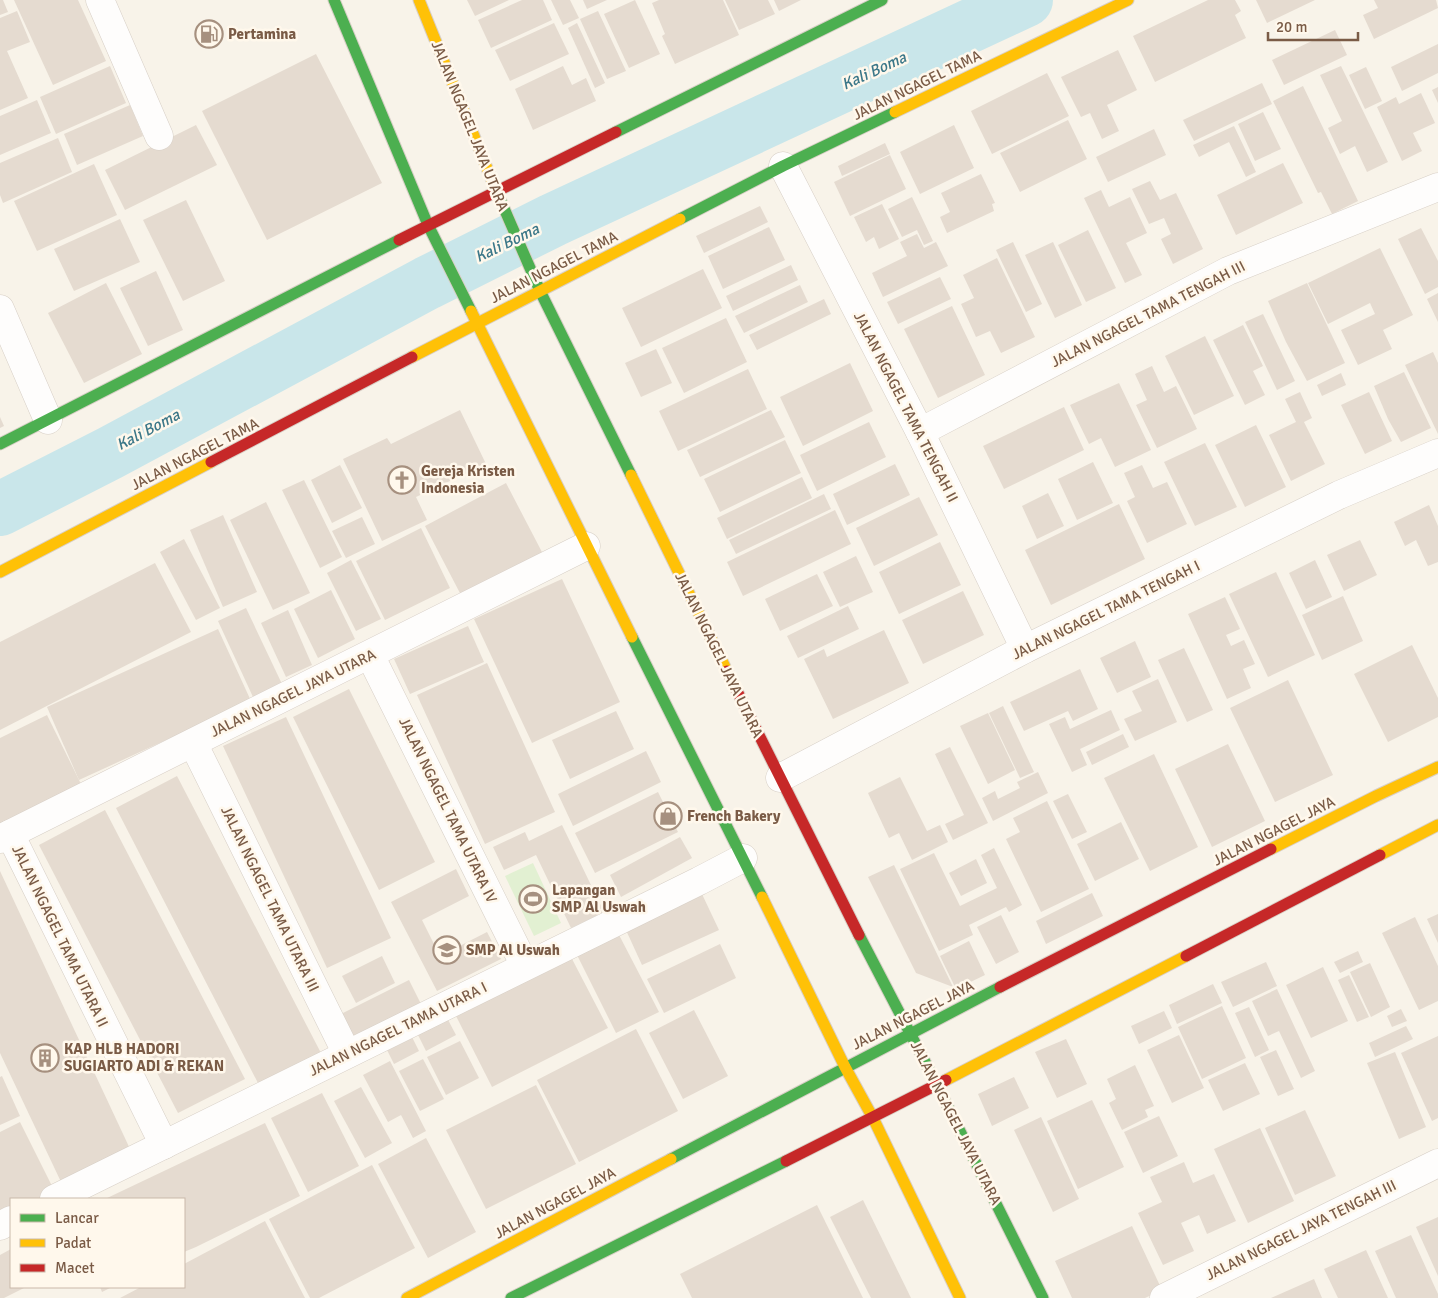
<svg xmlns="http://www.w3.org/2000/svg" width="1438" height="1298" viewBox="0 0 1438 1298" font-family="Signika,sans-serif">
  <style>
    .green { fill: #e2f0d2 }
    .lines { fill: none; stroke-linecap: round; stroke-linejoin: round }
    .river { stroke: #c9e6ea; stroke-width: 54 }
    .building { fill: #e5dbd0 }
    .street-casing { stroke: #d7cfc6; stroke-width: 29 }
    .fast-casing { stroke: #d8cfc6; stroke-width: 13 }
    .slow-casing { stroke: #d8cfc6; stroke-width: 13 }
    .jam-casing { stroke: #d8cfc6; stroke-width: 13 }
    .street { stroke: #fefdfc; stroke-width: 28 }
    .fast { stroke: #4caf50; stroke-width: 11 }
    .slow { stroke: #ffc107; stroke-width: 11 }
    .jam { stroke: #c62828; stroke-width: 11 }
    .labels { text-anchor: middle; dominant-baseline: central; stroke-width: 5; stroke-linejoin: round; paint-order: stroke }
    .poi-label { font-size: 15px; font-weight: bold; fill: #7a5b46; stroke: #fff8ec; text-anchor: start }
    .street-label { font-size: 15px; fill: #7a5b46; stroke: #fff8ec }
    .water-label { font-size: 16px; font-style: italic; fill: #3b7788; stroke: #fff8ec }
  </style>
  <rect width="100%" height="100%" fill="#f8f3e9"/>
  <polygon class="green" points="533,863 561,923 534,936 505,876"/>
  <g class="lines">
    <polyline class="river" points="0,509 110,453 427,283 553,220 1026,0"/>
  </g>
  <g class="building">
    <polygon points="0,0 3,0 8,12 0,15"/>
    <polygon points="14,0 78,0 106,61 53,85"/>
    <polygon points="467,0 509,0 475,16"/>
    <polygon points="522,0 543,0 552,20 491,48 478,20"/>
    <polygon points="551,0 570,0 579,18 563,25"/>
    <polygon points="583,0 607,0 587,9"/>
    <polygon points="635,0 660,54 629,68 604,14"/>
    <polygon points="659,0 723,0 739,35 675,64 662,36 665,34 652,3"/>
    <polygon points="725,0 768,0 775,14 739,30"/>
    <polygon points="774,0 801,0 779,11"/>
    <polygon points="1208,0 1235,0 1241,11 1235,15 1246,38 1155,82 1133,36"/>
    <polygon points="1256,0 1315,0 1267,23"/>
    <polygon points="1374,0 1436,0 1438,8 1374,39 1363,15 1378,8"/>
    <polygon points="17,11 30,42 7,51 28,98 0,110 0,18"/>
    <polygon points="598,11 626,71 607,79 580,19"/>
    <polygon points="554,23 569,54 510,81 495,50"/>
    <polygon points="577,23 605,83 595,88 568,28"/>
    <polygon points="1335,30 1347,55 1284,85 1272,60"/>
    <polygon points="1438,44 1438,73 1402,91 1391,67"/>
    <polygon points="1118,50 1137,90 1107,105 1119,131 1102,139 1090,113 1081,117 1061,77"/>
    <polygon points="316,54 382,183 267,240 202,111"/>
    <polygon points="110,66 126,103 56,134 40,97"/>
    <polygon points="563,66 572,85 586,78 596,101 533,130 515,89"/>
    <polygon points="1341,66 1388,162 1367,172 1355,146 1340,154 1328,128 1342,121 1320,75"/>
    <polygon points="1366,67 1382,101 1365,109 1349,75"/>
    <polygon points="1047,73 1069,116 992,154 971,111"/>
    <polygon points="1262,83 1272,104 1194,141 1183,120"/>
    <polygon points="1303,86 1358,201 1332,214 1321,192 1318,193 1273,101"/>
    <polygon points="1438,87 1438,103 1432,90"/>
    <polygon points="1421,93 1435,123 1413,133 1422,151 1402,161 1377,107 1396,97 1399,104"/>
    <polygon points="37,100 51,133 0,155 0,116"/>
    <polygon points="130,105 143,136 77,165 64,134"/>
    <polygon points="1263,112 1281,149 1255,161 1238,124"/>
    <polygon points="1068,120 1087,159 1020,192 1000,153"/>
    <polygon points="196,125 217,165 125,210 105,170"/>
    <polygon points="954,125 974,168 920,194 900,152"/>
    <polygon points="1234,126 1256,172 1246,177 1229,142 1199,157 1193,145"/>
    <polygon points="1154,129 1166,155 1108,182 1096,157"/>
    <polygon points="58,138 72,172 3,203 0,195 0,163"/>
    <polygon points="885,143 890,154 842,176 838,166"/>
    <polygon points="890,155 906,189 850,216 834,182"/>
    <polygon points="1283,163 1303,203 1236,235 1217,195"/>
    <polygon points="94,164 117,215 37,251 14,201"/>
    <polygon points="981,174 995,203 992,204 994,211 947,233 940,217 950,212 941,193"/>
    <polygon points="1150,181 1160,200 1176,193 1203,249 1173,264 1161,239 1171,234 1164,218 1149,224 1132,189"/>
    <polygon points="1101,190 1109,207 1130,197 1147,233 1126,243 1142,275 1125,283 1084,198"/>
    <polygon points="912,197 933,241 924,245 917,230 902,237 888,209"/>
    <polygon points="186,200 225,281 183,301 143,220"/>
    <polygon points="882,204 899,239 879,249 874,237 866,242 854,217"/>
    <polygon points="760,206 768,222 704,253 696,236"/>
    <polygon points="120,219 140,262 74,291 54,249"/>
    <polygon points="769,227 785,260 723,289 708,256"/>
    <polygon points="1421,228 1438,261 1438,287 1425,294 1398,239"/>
    <polygon points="1088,230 1116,288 1086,302 1058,245"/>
    <polygon points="917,234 924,248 936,242 948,266 883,297 872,273 907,256 900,242"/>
    <polygon points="1013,242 1042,304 1026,312 996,250"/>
    <polygon points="1053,242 1082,305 1055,318 1025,255"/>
    <polygon points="1380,248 1413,315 1383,330 1392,349 1358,365 1341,330 1375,314 1370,303 1328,324 1308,283"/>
    <polygon points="997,258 1035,337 1001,353 990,331 976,337 961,304 974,298 963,275"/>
    <polygon points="791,265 798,280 733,311 726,296"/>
    <polygon points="703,269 722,308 641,347 622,308"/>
    <polygon points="156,271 183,330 148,346 120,288"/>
    <polygon points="940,277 951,299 898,324 887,302"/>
    <polygon points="106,283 142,354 84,383 48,313"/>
    <polygon points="1307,283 1345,363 1307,381 1286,342 1268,301"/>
    <polygon points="800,285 808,302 744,333 735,316"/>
    <polygon points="1438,293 1438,322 1427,299"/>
    <polygon points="824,299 831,314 757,350 749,335"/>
    <polygon points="952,306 985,375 938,398 904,329"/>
    <polygon points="1263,314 1295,381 1277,390 1245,322"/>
    <polygon points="726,318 747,362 684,393 662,348"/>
    <polygon points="1243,325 1263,366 1253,371 1265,395 1245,405 1213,340"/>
    <polygon points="1205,336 1234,396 1194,415 1165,356"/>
    <polygon points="656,349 672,383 641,397 625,363"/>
    <polygon points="1433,352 1438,363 1438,434 1405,365"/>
    <polygon points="850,363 873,411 803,446 780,397"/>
    <polygon points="1152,366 1164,392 1176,386 1197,429 1157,448 1136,405 1147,400 1135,374"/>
    <polygon points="748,369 767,409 678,451 659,411"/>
    <polygon points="1404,372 1431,428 1401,442 1388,419 1374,386"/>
    <polygon points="1341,373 1346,385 1322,396 1317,385"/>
    <polygon points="1119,383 1151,450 1115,467 1101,438 1089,444 1070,405"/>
    <polygon points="1300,392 1312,418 1304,422 1325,464 1291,481 1269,435 1296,422 1285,399"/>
    <polygon points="1369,392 1392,441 1365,454 1341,405"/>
    <polygon points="1064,407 1084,450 1004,489 983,446"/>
    <polygon points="460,410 486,464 416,497 427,520 382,541 343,459 387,438 391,444"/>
    <polygon points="771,410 785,437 700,477 687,450"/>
    <polygon points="0,417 4,426 0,428"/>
    <polygon points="869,422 886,457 817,491 800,455"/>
    <polygon points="1256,425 1286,487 1245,507 1215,445"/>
    <polygon points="785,440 801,473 720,512 704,479"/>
    <polygon points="1205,443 1237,507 1195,526 1164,462"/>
    <polygon points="1093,462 1113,503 1077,520 1058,479"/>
    <polygon points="895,464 910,495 847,525 833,494"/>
    <polygon points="340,465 362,508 332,523 311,480"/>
    <polygon points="1142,465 1153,488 1167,482 1187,524 1147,543 1127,501 1135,497 1124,473"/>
    <polygon points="802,477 812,498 727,539 717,518"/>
    <polygon points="304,480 342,557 320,568 282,490"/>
    <polygon points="506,483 543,554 462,597 425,526"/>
    <polygon points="1048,493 1064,526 1037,539 1022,506"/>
    <polygon points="824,494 831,509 736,554 729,540"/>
    <polygon points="919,497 938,535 874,566 856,528"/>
    <polygon points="266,502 310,593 273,610 230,520"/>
    <polygon points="1119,504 1145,559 1051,605 1025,550"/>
    <polygon points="1429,505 1438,526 1438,562 1428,566 1416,540 1405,546 1394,522"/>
    <polygon points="835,510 851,544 743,596 727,562"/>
    <polygon points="223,515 257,592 223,607 190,530"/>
    <polygon points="362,517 375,544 346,558 332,531"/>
    <polygon points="421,528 450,588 385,620 356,561"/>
    <polygon points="184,539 220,608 196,620 160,552"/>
    <polygon points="1360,540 1377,575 1344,591 1327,555"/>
    <polygon points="940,542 961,585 899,614 879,572"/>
    <polygon points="856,556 873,592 840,607 823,572"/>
    <polygon points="351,560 381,619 356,631 327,573"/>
    <polygon points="1315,560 1332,597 1306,609 1289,573"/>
    <polygon points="155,563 191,632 0,730 0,642"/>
    <polygon points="1276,572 1315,655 1268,677 1229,594"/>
    <polygon points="817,574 833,606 780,631 765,599"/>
    <polygon points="562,579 620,702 532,743 474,619"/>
    <polygon points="331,590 355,639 318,658 294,609"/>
    <polygon points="963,591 984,635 923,664 902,620"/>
    <polygon points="1343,596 1363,641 1322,660 1302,615"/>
    <polygon points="1225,597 1240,629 1226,635 1231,646 1244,640 1255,664 1243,669 1251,688 1227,699 1188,614"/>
    <polygon points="848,606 859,629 798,658 787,636"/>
    <polygon points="246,608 282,684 253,697 218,621"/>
    <polygon points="288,610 312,665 286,677 261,623"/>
    <polygon points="468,626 484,662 410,694 394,659"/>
    <polygon points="218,629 251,701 79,780 47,707"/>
    <polygon points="884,630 909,683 833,719 804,659 824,649 827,657"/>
    <polygon points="1135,641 1151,677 1117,693 1100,658"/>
    <polygon points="1412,645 1438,698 1438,717 1388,742 1354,674"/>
    <polygon points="1184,648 1213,710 1187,722 1158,660"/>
    <polygon points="487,663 555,812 485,844 417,695"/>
    <polygon points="1080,669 1098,709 1073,721 1068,711 1024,731 1010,702"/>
    <polygon points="1158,679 1177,722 1135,741 1124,719 1142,711 1132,691"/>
    <polygon points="1288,680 1333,775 1275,802 1230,708"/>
    <polygon points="349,689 435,862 379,890 293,717"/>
    <polygon points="1003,706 1034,772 1020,778 989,713"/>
    <polygon points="1111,710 1120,730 1080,749 1087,765 1072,772 1049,724 1065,717 1070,729"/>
    <polygon points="616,711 634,749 570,779 552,740"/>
    <polygon points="988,713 1015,770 988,784 960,726"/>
    <polygon points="47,715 81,784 0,824 0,738"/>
    <polygon points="286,717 391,938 327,968 223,746"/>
    <polygon points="1123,734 1129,747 1092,765 1086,752"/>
    <polygon points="1228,744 1265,821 1212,847 1175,769"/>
    <polygon points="950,747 988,823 953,840 945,824 964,815 935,754"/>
    <polygon points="646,751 661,782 573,826 558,794"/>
    <polygon points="1154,754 1198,847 1150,871 1104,778"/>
    <polygon points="1038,772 1048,793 993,821 982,798 995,791 998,799 1020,788 1017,782"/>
    <polygon points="177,776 321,1053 259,1085 116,808"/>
    <polygon points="900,777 927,831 940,825 948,842 912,860 899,833 889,838 868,793"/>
    <polygon points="658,792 678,832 595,873 575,833"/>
    <polygon points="1068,794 1087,832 1072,839 1053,801"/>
    <polygon points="1047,801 1089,889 1041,912 1006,839 1020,832 1013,818"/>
    <polygon points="105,810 245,1079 178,1113 39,845"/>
    <polygon points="1121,822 1139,859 1095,881 1077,844"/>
    <polygon points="562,825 604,912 571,928 536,855 504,870 493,847 525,832 529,841"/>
    <polygon points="680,837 692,858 621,897 610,875"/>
    <polygon points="994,848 1022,905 1009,912 1006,907 969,925 973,935 939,951 900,869 934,853 960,906 997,888 981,855"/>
    <polygon points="976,859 987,883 961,896 949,873"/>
    <polygon points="894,865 953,987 916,973 868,877"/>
    <polygon points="456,869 469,896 422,920 440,956 487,932 501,959 437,991 391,902"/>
    <polygon points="0,871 131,1151 62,1184 0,1053"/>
    <polygon points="701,892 719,930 642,965 625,928"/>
    <polygon points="1092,893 1103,916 1046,944 1036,921"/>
    <polygon points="1438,914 1438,943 1427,919"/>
    <polygon points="1001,915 1019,952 996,964 977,927"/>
    <polygon points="1415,917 1438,966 1438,1001 1419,1010 1382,933"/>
    <polygon points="618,933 659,1012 616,1033 576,953"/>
    <polygon points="969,941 985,975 956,989 940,956"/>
    <polygon points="720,944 736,978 664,1013 647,979"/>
    <polygon points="1358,951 1363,962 1340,973 1334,962"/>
    <polygon points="382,956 395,983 356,1003 342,976"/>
    <polygon points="571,957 608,1028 492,1087 456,1016"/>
    <polygon points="1266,962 1277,986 1233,1007 1221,982"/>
    <polygon points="1370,963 1390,1007 1371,1017 1350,972"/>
    <polygon points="1323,967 1348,1021 1311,1038 1286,985"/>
    <polygon points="1349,975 1369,1017 1357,1022 1338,980"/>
    <polygon points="409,980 421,1004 354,1039 341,1014"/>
    <polygon points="1213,984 1222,1003 1177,1024 1169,1005"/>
    <polygon points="1277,989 1315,1071 1301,1078 1279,1031 1268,1036 1252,1001"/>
    <polygon points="1222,1006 1246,1058 1202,1079 1178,1027"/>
    <polygon points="1249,1007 1269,1050 1255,1057 1235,1013"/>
    <polygon points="1401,1009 1407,1021 1392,1027 1387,1016"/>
    <polygon points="694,1010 728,1076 683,1099 649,1033"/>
    <polygon points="1164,1011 1172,1028 1139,1044 1131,1026"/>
    <polygon points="446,1016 456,1035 426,1051 416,1031"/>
    <polygon points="1406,1026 1413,1039 1375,1057 1369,1043"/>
    <polygon points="636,1029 678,1111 579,1162 537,1080"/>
    <polygon points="411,1035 419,1051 394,1064 386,1048"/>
    <polygon points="1179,1035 1204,1088 1172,1103 1147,1050"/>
    <polygon points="1438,1036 1438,1118 1432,1121 1401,1053"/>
    <polygon points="1066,1039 1087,1084 1057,1098 1035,1052"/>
    <polygon points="460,1041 479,1078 446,1095 427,1057"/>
    <polygon points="1276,1050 1294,1089 1278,1096 1260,1057"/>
    <polygon points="1395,1052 1426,1127 1399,1139 1367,1063"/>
    <polygon points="423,1059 444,1099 420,1111 399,1071"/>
    <polygon points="390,1061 426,1131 413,1138 401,1115 388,1122 363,1075"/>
    <polygon points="1245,1063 1260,1094 1223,1111 1208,1080"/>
    <polygon points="1135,1065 1154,1106 1145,1110 1148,1117 1122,1130 1109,1103 1116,1099 1107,1079"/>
    <polygon points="2,1076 20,1116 0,1125 0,1077"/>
    <polygon points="1014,1077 1029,1108 992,1126 978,1094"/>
    <polygon points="536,1085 576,1164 486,1209 446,1130"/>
    <polygon points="361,1087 392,1143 365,1158 334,1101"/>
    <polygon points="322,1093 359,1166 308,1192 271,1118"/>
    <polygon points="1092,1100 1124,1167 1078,1189 1047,1121"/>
    <polygon points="1305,1110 1336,1176 1295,1195 1265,1128"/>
    <polygon points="1159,1116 1178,1156 1143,1173 1124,1132"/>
    <polygon points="1041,1117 1079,1199 1053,1212 1014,1130"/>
    <polygon points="20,1122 56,1194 47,1199 11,1199 11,1217 0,1223 0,1132"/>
    <polygon points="265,1123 300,1196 196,1247 184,1252 184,1199 105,1199"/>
    <polygon points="1260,1128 1294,1201 1248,1223 1214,1149"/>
    <polygon points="426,1138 476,1232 428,1258 378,1164"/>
    <polygon points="1184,1162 1193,1183 1214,1174 1236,1221 1207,1234 1199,1215 1181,1223 1194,1251 1163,1265 1138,1213 1162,1202 1150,1177"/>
    <polygon points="372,1165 415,1248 319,1298 310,1298 269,1219"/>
    <polygon points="863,1200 911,1298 871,1298 830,1217"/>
    <polygon points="817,1205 863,1298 692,1298 680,1274"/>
    <polygon points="1438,1217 1438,1276 1416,1227"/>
    <polygon points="265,1221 305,1298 120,1298 141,1287 184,1287 184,1264"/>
    <polygon points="1132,1226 1162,1290 1145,1298 1072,1298 1055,1261"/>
    <polygon points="1411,1235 1438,1294 1438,1298 1396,1298 1375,1251"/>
    <polygon points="11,1249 11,1287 26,1287 4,1298 0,1298 0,1255"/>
    <polygon points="1366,1250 1388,1298 1338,1298 1324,1269"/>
    <polygon points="1314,1279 1322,1298 1271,1298"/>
    <polygon points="100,1287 112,1287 102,1292"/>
  </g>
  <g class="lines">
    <g class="street-casing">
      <g id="street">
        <polyline points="100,0 159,136"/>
        <polyline points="783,166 920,432 1025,649"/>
        <polyline points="0,309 48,420"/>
        <polyline points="920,432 1228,271 1438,187"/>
        <polyline points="370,655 525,966"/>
        <polyline points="193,743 347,1054"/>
        <polyline points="780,778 1025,649 1339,495 1438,453"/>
        <polyline points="10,834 164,1145"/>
        <polyline points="0,839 586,546"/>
        <polyline points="54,1199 699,881 743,858"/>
        <polyline points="0,1226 11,1220"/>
        <polyline points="1164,1298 1438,1163"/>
      </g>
    </g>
    <g class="fast-casing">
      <g id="fast">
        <polyline points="334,0 428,225 471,311"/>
        <polyline points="616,132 882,0"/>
        <polyline points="493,183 540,291 631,475"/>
        <polyline points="680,219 783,166 895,112"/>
        <polyline points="0,444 399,240"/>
        <polyline points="632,637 762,897"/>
        <polyline points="859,935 937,1085 1043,1298"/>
        <polyline points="671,1159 1000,987"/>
        <polyline points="511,1298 786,1161"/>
      </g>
    </g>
    <g class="slow-casing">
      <g id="slow">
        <polyline points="419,0 493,183"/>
        <polyline points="895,112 1128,0"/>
        <polyline points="471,311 632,637"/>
        <polyline points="412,357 680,219"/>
        <polyline points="631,475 727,671"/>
        <polyline points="0,572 211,462"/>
        <polyline points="1271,849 1376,796 1438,767"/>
        <polyline points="1380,855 1438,825"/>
        <polyline points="762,897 845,1067 873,1118 960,1298"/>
        <polyline points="946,1080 1186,956"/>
        <polyline points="407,1298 671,1159"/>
      </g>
    </g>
    <g class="jam-casing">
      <g id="jam">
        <polyline points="399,240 616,132"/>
        <polyline points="211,462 412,357"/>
        <polyline points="727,671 859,935"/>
        <polyline points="1186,956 1380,855"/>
        <polyline points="1000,987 1271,849"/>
        <polyline points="786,1161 946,1080"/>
      </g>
    </g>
    <use href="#street" class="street"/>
    <use href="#fast" class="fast"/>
    <use href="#slow" class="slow"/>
    <use href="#jam" class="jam"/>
  </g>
  <defs>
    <g id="fuel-ring" transform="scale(1.4375)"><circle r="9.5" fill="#fff8ec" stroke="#a6907f" stroke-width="1.5"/><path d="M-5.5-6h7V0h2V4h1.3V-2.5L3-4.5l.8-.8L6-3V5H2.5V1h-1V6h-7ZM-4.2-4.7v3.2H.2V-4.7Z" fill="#a6907f"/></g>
    <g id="church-ring" transform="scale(1.4375)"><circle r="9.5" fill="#fff8ec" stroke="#a6907f" stroke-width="1.5"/><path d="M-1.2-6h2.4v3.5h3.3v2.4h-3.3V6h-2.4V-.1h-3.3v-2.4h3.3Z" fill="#a6907f"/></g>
    <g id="shop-ring" transform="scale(1.4375)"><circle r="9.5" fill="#fff8ec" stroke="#a6907f" stroke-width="1.5"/><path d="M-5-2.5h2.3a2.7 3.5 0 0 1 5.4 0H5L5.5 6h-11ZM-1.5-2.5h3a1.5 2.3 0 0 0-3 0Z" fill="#a6907f"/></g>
    <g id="stadium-ring" transform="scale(1.4375)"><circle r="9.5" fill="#fff8ec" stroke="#a6907f" stroke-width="1.5"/><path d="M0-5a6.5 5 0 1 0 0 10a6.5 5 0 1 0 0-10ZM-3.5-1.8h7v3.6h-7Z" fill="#a6907f"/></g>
    <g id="school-ring" transform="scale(1.4375)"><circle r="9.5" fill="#fff8ec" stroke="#a6907f" stroke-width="1.5"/><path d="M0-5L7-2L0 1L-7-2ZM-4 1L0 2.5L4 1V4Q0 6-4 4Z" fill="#a6907f"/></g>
    <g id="building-ring" transform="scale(1.4375)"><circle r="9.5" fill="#fff8ec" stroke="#a6907f" stroke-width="1.5"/><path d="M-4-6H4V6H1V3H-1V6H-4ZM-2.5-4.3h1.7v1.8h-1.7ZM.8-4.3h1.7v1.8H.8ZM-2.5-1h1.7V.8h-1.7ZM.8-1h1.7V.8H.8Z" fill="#a6907f"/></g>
  </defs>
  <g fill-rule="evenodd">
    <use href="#fuel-ring" x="209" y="34"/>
    <use href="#church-ring" x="402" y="480"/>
    <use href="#shop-ring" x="668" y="816"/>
    <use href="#stadium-ring" x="533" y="899"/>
    <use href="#school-ring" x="447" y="950"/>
    <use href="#building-ring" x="45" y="1058"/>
  </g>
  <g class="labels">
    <g class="poi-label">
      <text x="228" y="34">Pertamina</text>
      <text x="421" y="471">Gereja Kristen<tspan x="421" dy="17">Indonesia</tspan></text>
      <text x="687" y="816">French Bakery</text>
      <text x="552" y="890">Lapangan<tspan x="552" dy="17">SMP Al Uswah</tspan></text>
      <text x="466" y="950">SMP Al Uswah</text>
      <text x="64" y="1049">KAP HLB HADORI<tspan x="64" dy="17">SUGIARTO ADI &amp; REKAN</tspan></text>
    </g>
    <g class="street-label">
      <text transform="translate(917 85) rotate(-26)">JALAN NGAGEL TAMA</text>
      <text transform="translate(470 126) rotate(68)">JALAN NGAGEL JAYA UTARA</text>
      <text transform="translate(554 267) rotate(-27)">JALAN NGAGEL TAMA</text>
      <text transform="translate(1148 314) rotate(-27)">JALAN NGAGEL TAMA TENGAH III</text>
      <text transform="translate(906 407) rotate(63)">JALAN NGAGEL TAMA TENGAH II</text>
      <text transform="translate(195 454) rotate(-27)">JALAN NGAGEL TAMA</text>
      <text transform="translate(1106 610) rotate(-26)">JALAN NGAGEL TAMA TENGAH I</text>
      <text transform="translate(719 655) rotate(64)">JALAN NGAGEL JAYA UTARA</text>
      <text transform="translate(293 693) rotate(-26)">JALAN NGAGEL JAYA UTARA</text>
      <text transform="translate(448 810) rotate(64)">JALAN NGAGEL TAMA UTARA IV</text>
      <text transform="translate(1274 831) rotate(-27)">JALAN NGAGEL JAYA</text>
      <text transform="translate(270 899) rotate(64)">JALAN NGAGEL TAMA UTARA III</text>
      <text transform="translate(60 936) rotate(64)">JALAN NGAGEL TAMA UTARA II</text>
      <text transform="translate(913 1015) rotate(-27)">JALAN NGAGEL JAYA</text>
      <text transform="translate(398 1029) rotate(-26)">JALAN NGAGEL TAMA UTARA I</text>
      <text transform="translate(956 1123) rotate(63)">JALAN NGAGEL JAYA UTARA</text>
      <text transform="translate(555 1203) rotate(-28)">JALAN NGAGEL JAYA</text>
      <text transform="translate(1301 1230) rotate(-26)">JALAN NGAGEL JAYA TENGAH III</text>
    </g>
    <g class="water-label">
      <text transform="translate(874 71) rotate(-25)">Kali Boma</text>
      <text transform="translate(507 243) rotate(-26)">Kali Boma</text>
      <text transform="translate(148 430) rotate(-28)">Kali Boma</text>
    </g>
  </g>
  <rect x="10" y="1198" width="175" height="90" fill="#fff8ec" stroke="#cab9aa"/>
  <rect x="20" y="1214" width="25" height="8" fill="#4caf50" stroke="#cab9aa"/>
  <text x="55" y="1223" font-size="15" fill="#7a5b46">Lancar</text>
  <rect x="20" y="1239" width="25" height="8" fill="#ffc107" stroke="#cab9aa"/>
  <text x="55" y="1248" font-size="15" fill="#7a5b46">Padat</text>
  <rect x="20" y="1264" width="25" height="8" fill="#c62828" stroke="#cab9aa"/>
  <text x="55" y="1273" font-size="15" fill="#7a5b46">Macet</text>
  <path d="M1268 32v8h90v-8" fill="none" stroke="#7a5b46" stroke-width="2.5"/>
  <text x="1276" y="32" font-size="15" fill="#7a5b46" stroke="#fff8ec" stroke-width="4" paint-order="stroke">20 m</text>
</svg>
